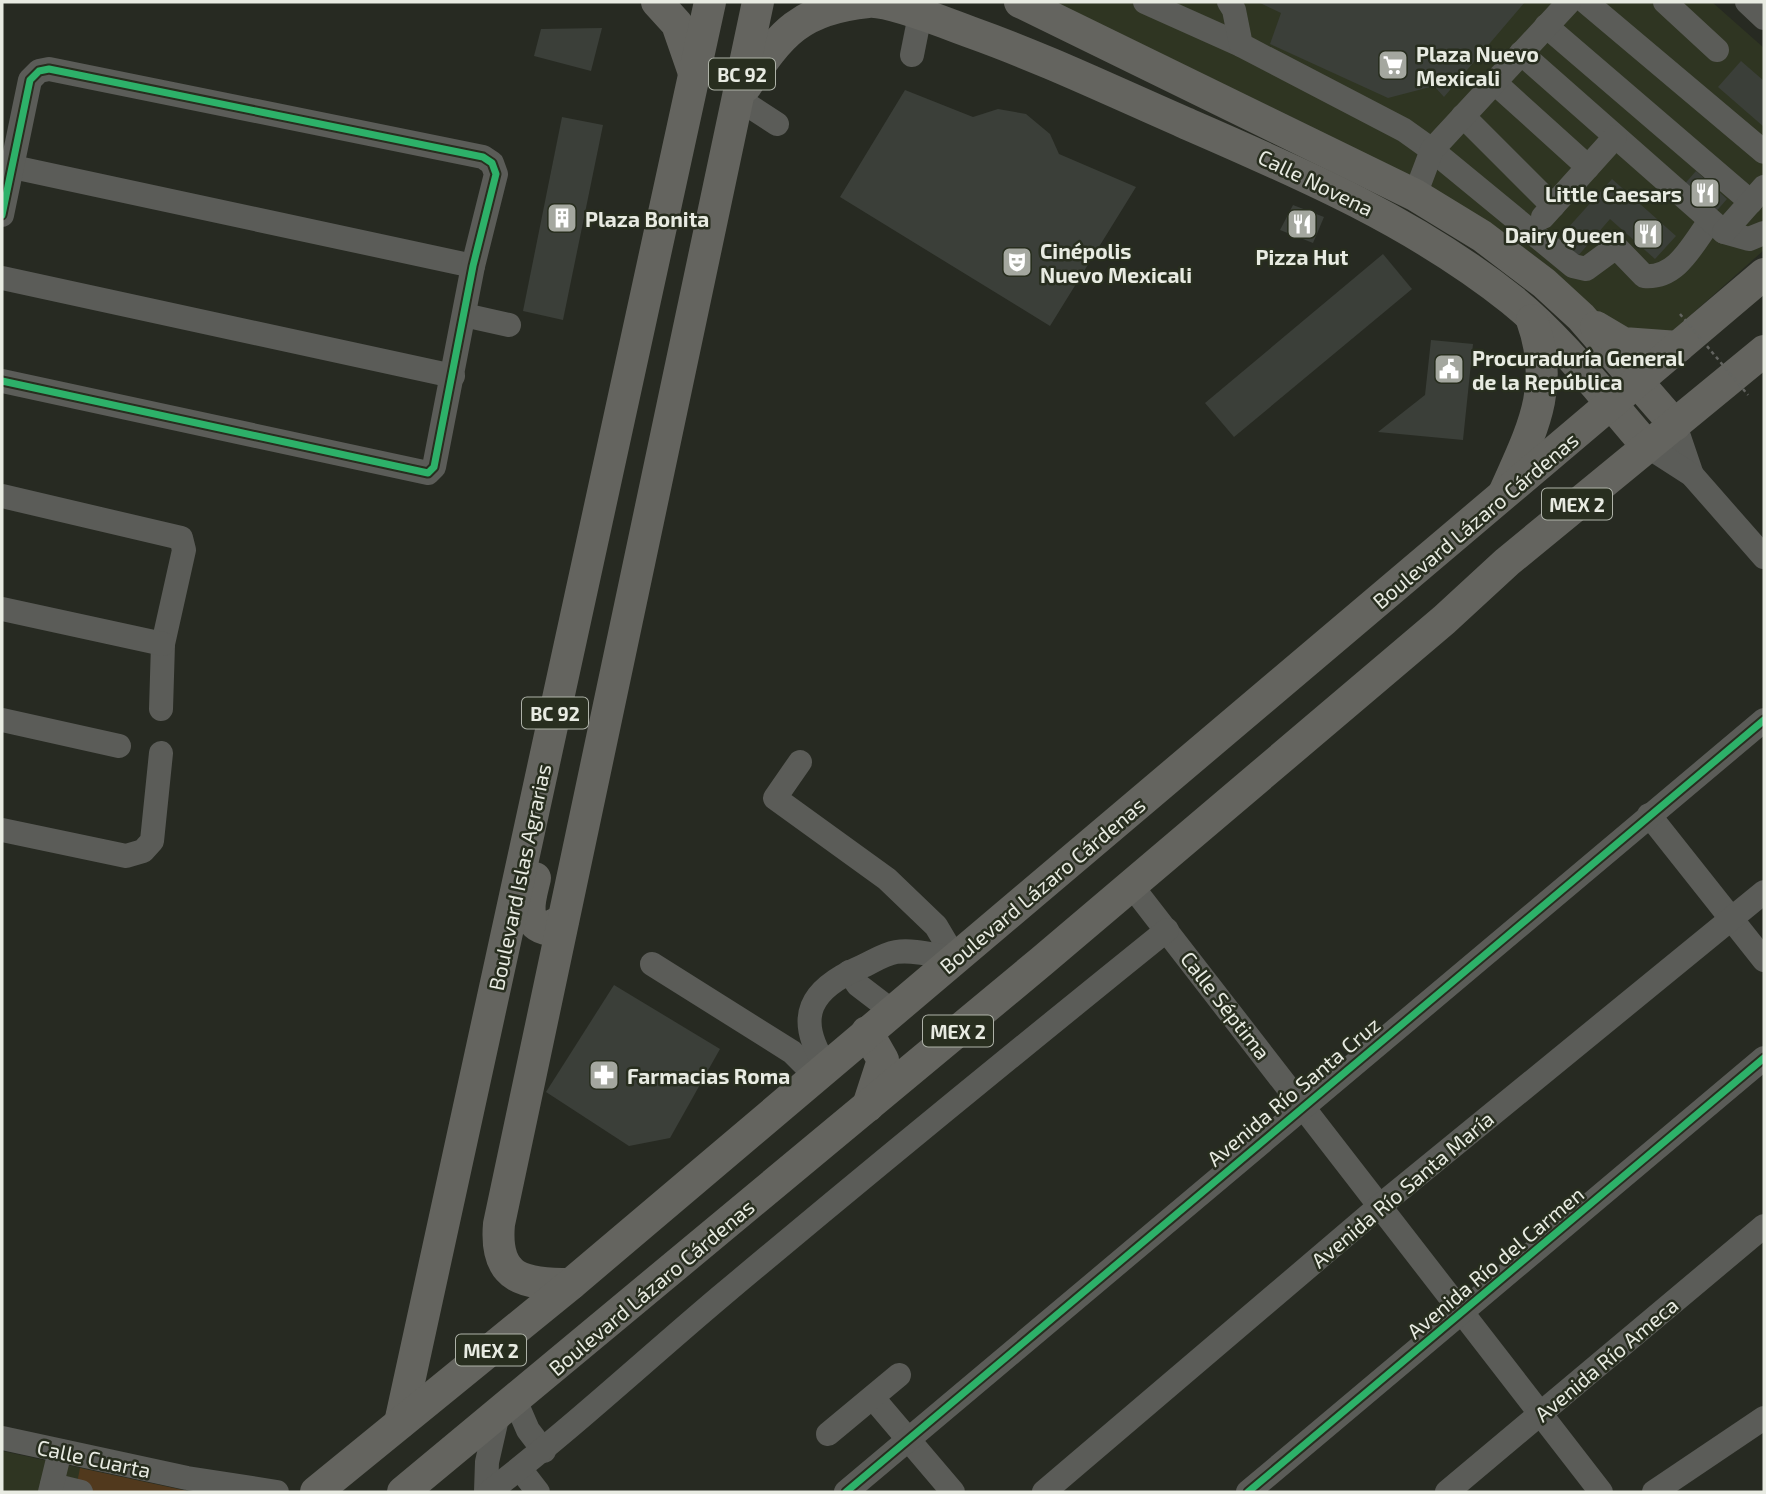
<svg xmlns="http://www.w3.org/2000/svg" width="1766" height="1494" viewBox="0 0 1766 1494" font-family="'Exo 2',sans-serif">
  <style>
    .built { fill: #2f3522 }
    .green { fill: #51391d }
    .building { fill: #3b3f39 }
    .lines { fill: none; stroke-linecap: round; stroke-linejoin: round }
    .minor { stroke: #5b5c58; stroke-width: 24 }
    .major { stroke: #64645f; stroke-width: 32 }
    .path-bridge { stroke: #636460; stroke-width: 2.5; stroke-dasharray: 3.5 3.5; stroke-linecap: butt }
    .cycleway-casing { stroke: #282e1f; stroke-width: 11 }
    .cycleway { stroke: #2db169; stroke-width: 7 }
    .labels { text-anchor: middle; dominant-baseline: central; stroke-width: 5; stroke-linejoin: round; paint-order: stroke }
    .shield { fill: #282e1f; stroke: #aeb2a8; stroke-width: 2 }
    .shield-label { font-size: 19px; font-weight: bold; fill: #e8ebe2 }
    .poi-label { font-size: 21px; font-weight: bold; fill: #e8ebe2; stroke: #282e1f; text-anchor: start }
    .street-label { font-size: 21px; fill: #e8ebe2; stroke: #282e1f }
  </style>
  <rect width="100%" height="100%" fill="#272a22"/>
  <g class="built">
    <polygon points="1054,2 1712,2 1764,48 1764,250 1665,338 1632,341 1441,196 1298,120"/>
    <polygon points="2,1451 192,1492 2,1492"/>
  </g>
  <polygon class="green" points="80,1468 192,1492 92,1492 76,1488"/>
  <g class="building">
    <polygon points="1258,2 1525,2 1444,97 1434,86 1388,98 1270,44 1281,13"/>
    <polygon points="602,28 591,71 534,56 541,29"/>
    <polygon points="1741,61 1764,81 1764,127 1718,87"/>
    <polygon points="905,90 973,117 998,109 1026,114 1050,134 1059,154 1136,187 1050,326 840,197"/>
    <polygon points="562,117 603,125 563,320 523,311"/>
    <polygon points="1696,171 1727,199 1713,215 1682,187"/>
    <polygon points="1612,179 1676,236 1655,259 1610,219 1577,257 1557,240"/>
    <polygon points="1293,205 1324,217 1313,243 1280,230"/>
    <polygon points="1383,254 1412,289 1234,437 1205,403"/>
    <polygon points="1431,340 1473,344 1463,440 1378,432 1425,395"/>
    <polygon points="614,985 720,1049 670,1138 629,1146 546,1092"/>
  </g>
  <g class="lines">
    <g class="minor">
      <polyline points="1145,2 1241,45"/>
      <path d="M1229,2l5,8 7,35 163,85 28,20 141,116 13,3 30,-22 28,29c33,3 48,-31 66,-55"/>
      <polyline points="1586,2 1764,152"/>
      <polyline points="1665,2 1717,50"/>
      <polyline points="1747,2 1764,18"/>
      <polyline points="1546,26 1751,202"/>
      <polyline points="1521,53 1724,232 1749,239 1764,233"/>
      <polyline points="912,55 920,15"/>
      <polyline points="1494,82 1588,167"/>
      <polyline points="737,98 777,124"/>
      <polyline points="1463,116 1553,206"/>
      <polyline points="13,167 473,266"/>
      <polyline points="1415,195 1432,150 1569,2"/>
      <polyline points="2,215 30,80 39,71 49,69 483,157 492,163 496,174 473,266 434,467 428,473 2,381"/>
      <polyline points="1543,217 1615,137"/>
      <polyline points="1724,232 1764,187"/>
      <polyline points="2,278 453,376"/>
      <polyline points="464,315 509,325"/>
      <polyline points="1675,425 1692,475"/>
      <polyline points="1647,446 1692,475 1764,557"/>
      <polyline points="2,496 181,538 184,550 163,644 161,709"/>
      <polyline points="2,609 163,644"/>
      <polyline points="2,720 119,746"/>
      <polyline points="800,762 775,798 887,879 936,926 955,958"/>
      <polyline points="1649,815 1764,960"/>
      <polyline points="2,830 126,856 143,851 152,841 161,753"/>
      <polyline points="1131,885 1601,1492"/>
      <polyline points="652,964 792,1052 815,1075"/>
      <polyline points="849,972 858,985 892,1011"/>
      <path d="M826,1066c-32,-49 -16,-77 35,-99 11,-5 23,-13 35,-15 18,-3 41,4 59,6"/>
      <polyline points="873,1398 953,1492"/>
      <polyline points="515,1400 528,1430 544,1451"/>
      <polyline points="828,1434 899,1375"/>
      <polyline points="2,1438 187,1478 277,1492"/>
      <polyline points="521,1470 538,1492"/>
      <polyline points="52,1485 81,1492"/>
      <polyline points="50,1492 60,1451"/>
      <polyline points="486,1492 487,1462 498,1414"/>
      <path d="M489,1492c80,-61 154,-130 231,-195 148,-124 297,-246 447,-367"/>
      <polyline points="846,1492 1764,720"/>
      <polyline points="1044,1492 1381,1205 1764,892"/>
      <polyline points="1248,1492 1764,1058"/>
      <polyline points="1447,1492 1764,1226"/>
      <polyline points="1654,1492 1764,1418"/>
    </g>
    <g class="major">
      <polyline points="657,2 677,24 694,73"/>
      <polyline points="1020,2 1415,195 1482,236 1544,283 1581,317 1675,425"/>
      <path d="M746,86c35,-53 54,-77 122,-84 21,-2 80,22 102,30 73,26 142,59 213,90 115,50 230,99 329,178 51,41 92,97 135,146"/>
      <polyline points="1596,327 1623,343 1678,347"/>
      <path d="M1505,491c27,-61 51,-104 27,-171"/>
      <path d="M535,878c-4,18 -14,44 10,51l18,-9"/>
      <polyline points="867,1032 883,1060 868,1106"/>
      <path d="M571,1284c-47,0 -77,-4 -72,-60l259,-1222"/>
      <polyline points="400,1423 710,2"/>
      <polyline points="316,1492 571,1284 1764,274"/>
      <polyline points="403,1492 1042,961 1444,620 1507,562 1764,351"/>
    </g>
    <polyline class="path-bridge" points="1680,314 1748,395"/>
    <g class="cycleway-casing">
      <g id="cycleway">
        <polyline points="2,215 30,80 39,71 49,69 483,157 492,163 496,174 473,266 434,467 428,473 2,381"/>
        <polyline points="846,1492 1764,720"/>
        <polyline points="1248,1492 1764,1058"/>
      </g>
    </g>
    <use href="#cycleway" class="cycleway"/>
  </g>
  <defs>
    <g id="supermarket-square" transform="scale(1.575)"><rect x="-9" y="-9" width="18" height="18" rx="4" fill="#a4a79f" stroke="#282e1f"/><path d="M-6-5.5h2.5l.6 2H6L4.5 2H-2.5L-4.4-4H-6ZM-1.5 3.2a1.3 1.3 0 1 0 .1 0ZM3 3.2a1.3 1.3 0 1 0 .1 0Z" fill="#fff"/></g>
    <g id="restaurant-square" transform="scale(1.575)"><rect x="-9" y="-9" width="18" height="18" rx="4" fill="#a4a79f" stroke="#282e1f"/><path d="M-5-6h1v4h1v-4h1v4h1v-4h1v5L-1.5 .5V6h-2V.5L-5-1ZM5-6V6H3V1.5H1.5Q1.5-4 5-6Z" fill="#fff"/></g>
    <g id="building-square" transform="scale(1.575)"><rect x="-9" y="-9" width="18" height="18" rx="4" fill="#a4a79f" stroke="#282e1f"/><path d="M-4-6H4V6H1V3H-1V6H-4ZM-2.5-4.3h1.7v1.8h-1.7ZM.8-4.3h1.7v1.8H.8ZM-2.5-1h1.7V.8h-1.7ZM.8-1h1.7V.8H.8Z" fill="#fff"/></g>
    <g id="theatre-square" transform="scale(1.575)"><rect x="-9" y="-9" width="18" height="18" rx="4" fill="#a4a79f" stroke="#282e1f"/><path d="M-5-5.5Q0-4 5-5.5V0Q5 5 0 6Q-5 5-5 0ZM-3.3-2.5H-1v1.5H-3.3ZM1-2.5H3.3v1.5H1ZM-2.8 1Q0 5.5 2.8 1Z" fill="#fff"/></g>
    <g id="civic-square" transform="scale(1.575)"><rect x="-9" y="-9" width="18" height="18" rx="4" fill="#a4a79f" stroke="#282e1f"/><path d="M-.6-6.5H3V-4.5H.6V-3L4-1V1h2V6H-6V1h2V-1L-.6-3ZM-1.2 2.5V6h2.4V2.5Z" fill="#fff"/></g>
    <g id="pharmacy-square" transform="scale(1.575)"><rect x="-9" y="-9" width="18" height="18" rx="4" fill="#a4a79f" stroke="#282e1f"/><path d="M-2-6h4v4h4v4h-4v4h-4v-4h-4v-4h4Z" fill="#fff"/></g>
  </defs>
  <g fill-rule="evenodd">
    <use href="#supermarket-square" x="1393" y="65"/>
    <use href="#restaurant-square" x="1705" y="193"/>
    <use href="#building-square" x="562" y="218"/>
    <use href="#restaurant-square" x="1302" y="224"/>
    <use href="#restaurant-square" x="1648" y="234"/>
    <use href="#theatre-square" x="1017" y="262"/>
    <use href="#civic-square" x="1449" y="369"/>
    <use href="#pharmacy-square" x="604" y="1075"/>
  </g>
  <g class="labels">
    <g class="shield">
      <rect x="709" y="58.5" width="66" height="31" rx="5"/>
      <rect x="1542" y="488.5" width="70" height="31" rx="5"/>
      <rect x="522" y="697.5" width="66" height="31" rx="5"/>
      <rect x="923" y="1015.5" width="70" height="31" rx="5"/>
      <rect x="456" y="1334.5" width="70" height="31" rx="5"/>
    </g>
    <g class="shield-label">
      <text x="742" y="74">BC 92</text>
      <text x="1577" y="504">MEX 2</text>
      <text x="555" y="713">BC 92</text>
      <text x="958" y="1031">MEX 2</text>
      <text x="491" y="1350">MEX 2</text>
    </g>
    <g class="poi-label">
      <text x="1416" y="53">Plaza Nuevo<tspan x="1416" dy="24">Mexicali</tspan></text>
      <text x="1682" y="193" text-anchor="end">Little Caesars</text>
      <text x="585" y="218">Plaza Bonita</text>
      <text x="1625" y="234" text-anchor="end">Dairy Queen</text>
      <text x="1040" y="250">Cinépolis<tspan x="1040" dy="24">Nuevo Mexicali</tspan></text>
      <text x="1302" y="256" text-anchor="middle">Pizza Hut</text>
      <text x="1472" y="357">Procuraduría General<tspan x="1472" dy="24">de la República</tspan></text>
      <text x="627" y="1075">Farmacias Roma</text>
    </g>
    <g class="street-label">
      <text transform="translate(1316 182) rotate(26)">Calle Novena</text>
      <text transform="translate(1475 520) rotate(-40)">Boulevard Lázaro Cárdenas</text>
      <text transform="translate(519 877) rotate(-78)">Boulevard Islas Agrarias</text>
      <text transform="translate(1042 885) rotate(-40)">Boulevard Lázaro Cárdenas</text>
      <text transform="translate(1226 1005) rotate(52)">Calle Séptima</text>
      <text transform="translate(1293 1091) rotate(-40)">Avenida Río Santa Cruz</text>
      <text transform="translate(1402 1189) rotate(-40)">Avenida Río Santa María</text>
      <text transform="translate(1495 1262) rotate(-40)">Avenida Río del Carmen</text>
      <text transform="translate(651 1287) rotate(-40)">Boulevard Lázaro Cárdenas</text>
      <text transform="translate(1606 1359) rotate(-40)">Avenida Río Ameca</text>
      <text transform="translate(94 1458) rotate(12)">Calle Cuarta</text>
    </g>
  </g>
  <rect width="1766" height="1494" fill="none" stroke="#e8ebe2" stroke-width="7"/>
</svg>
